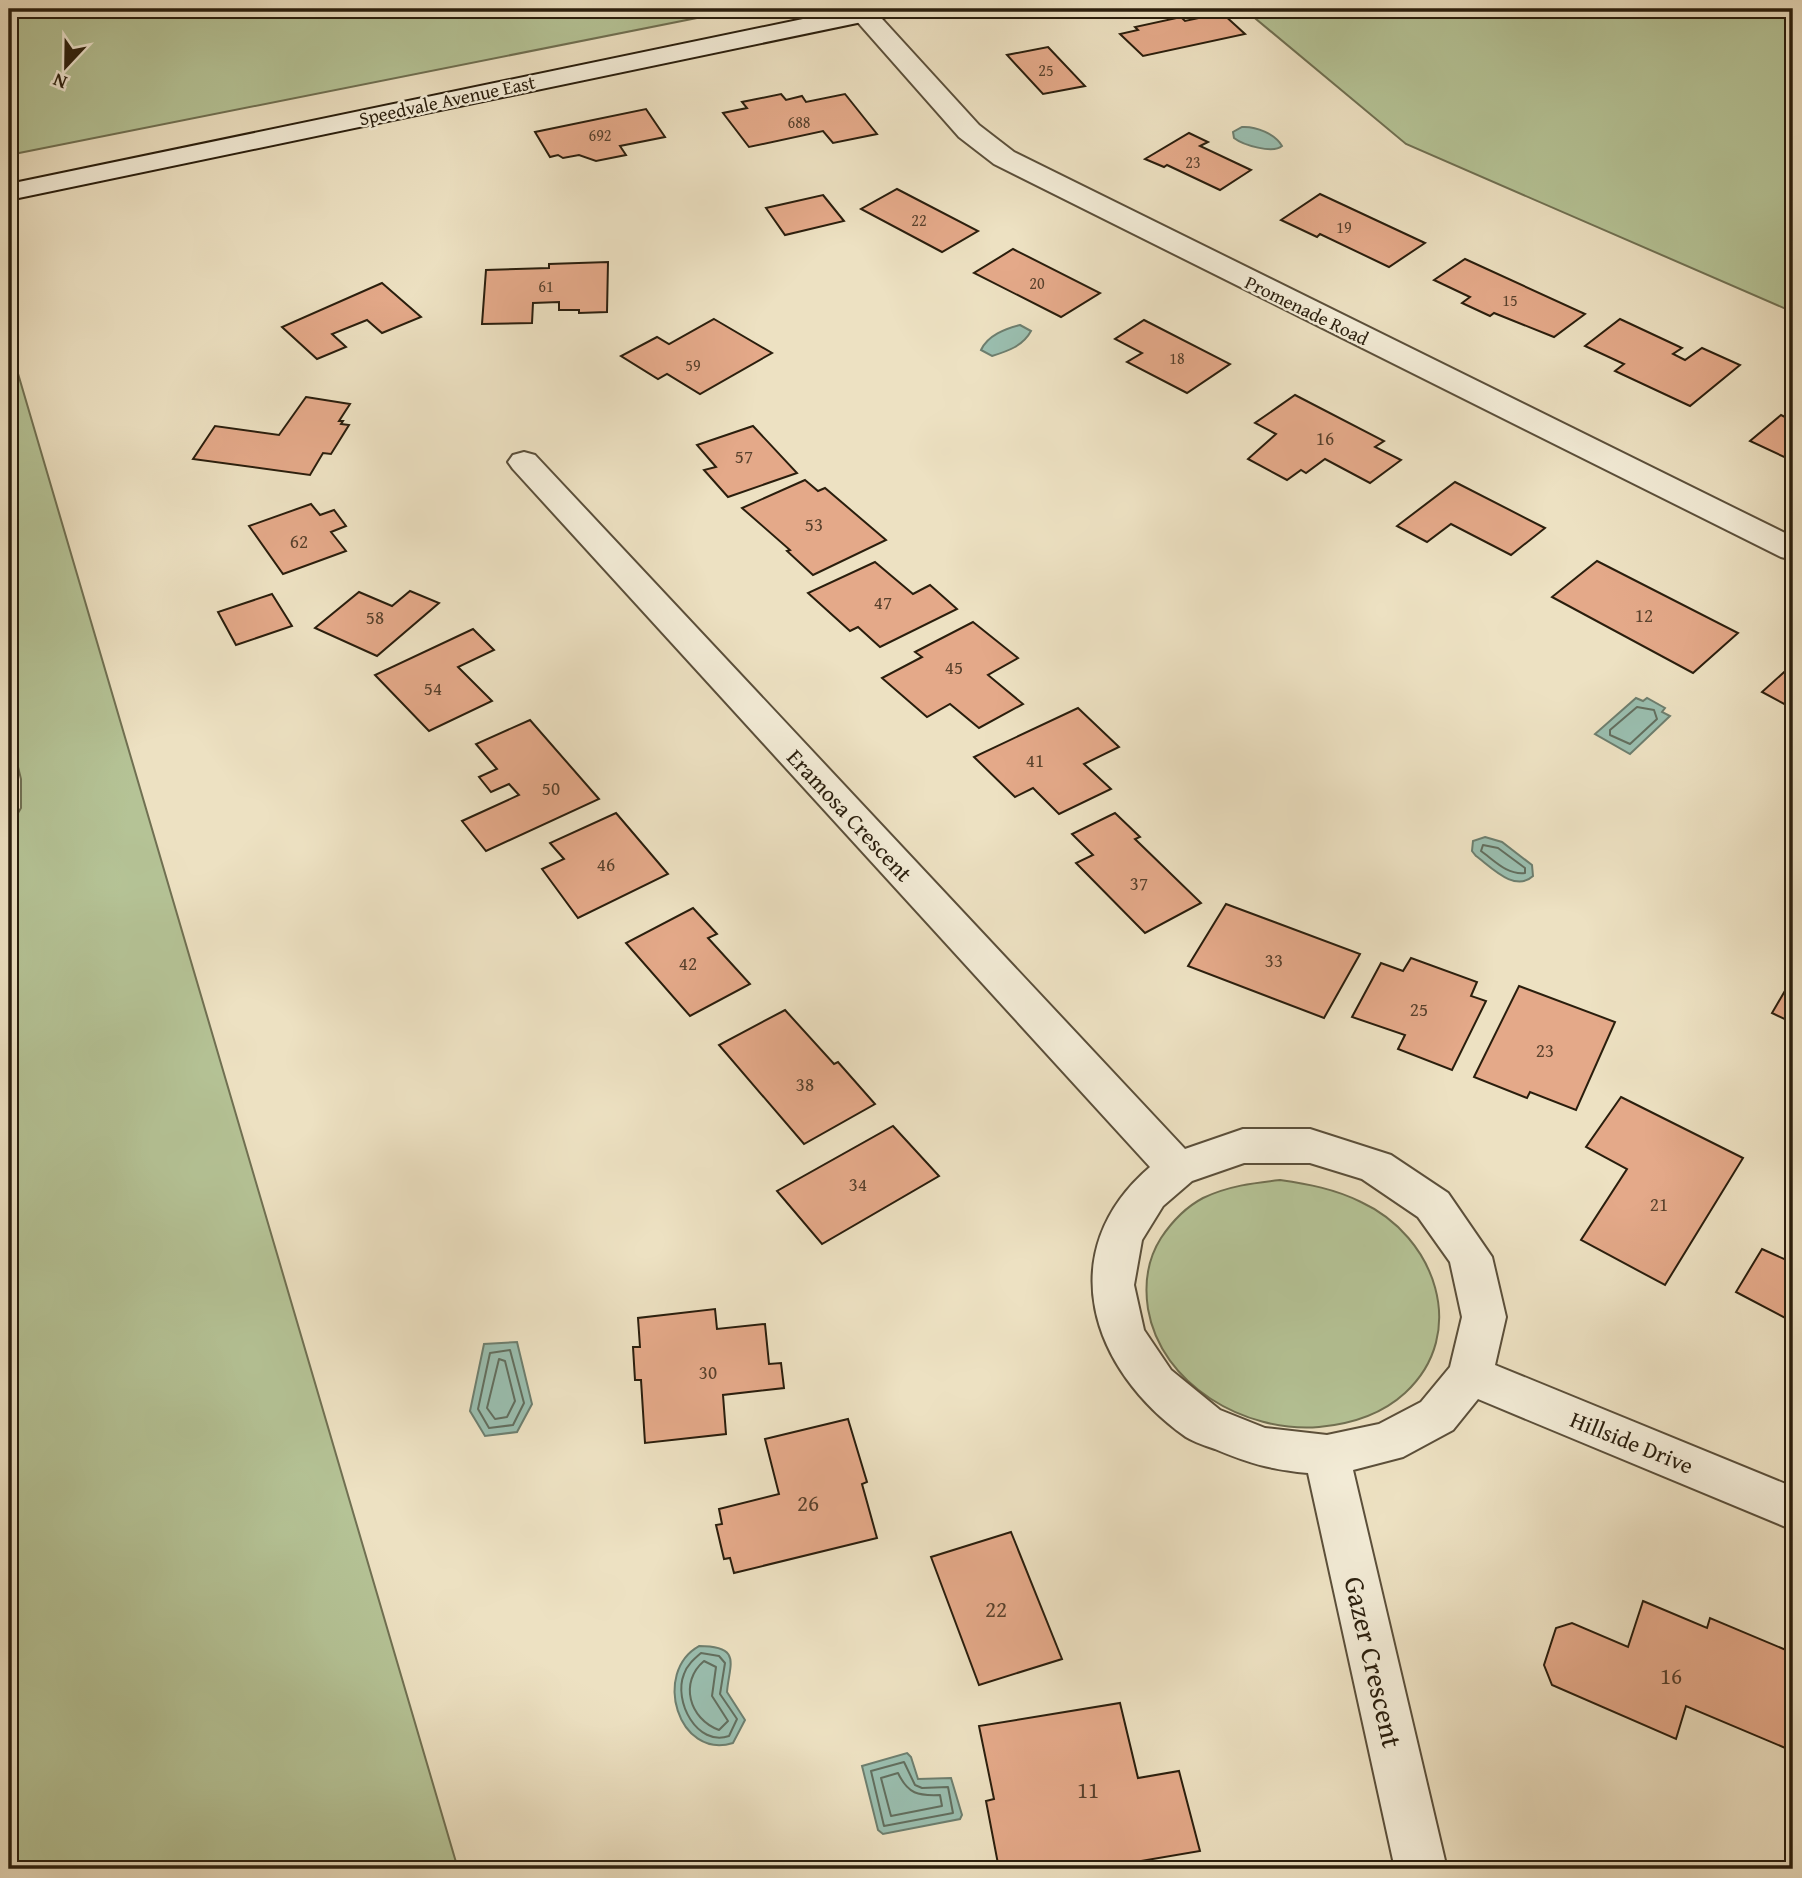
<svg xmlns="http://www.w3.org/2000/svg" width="1802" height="1878" viewBox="0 0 1802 1878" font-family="'Gentium Book Plus',serif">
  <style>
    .green { fill: #b5c396; stroke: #707052; stroke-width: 2 }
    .water { fill: #9abeaf; stroke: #6d7e6e; stroke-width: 2 }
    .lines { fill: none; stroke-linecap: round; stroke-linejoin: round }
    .shore { stroke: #626e5e; stroke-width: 2 }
    .building { fill: #e4a989; stroke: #2a1e0d; stroke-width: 2 }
    .street-casing { stroke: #5b4f3a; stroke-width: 4 }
    .secondary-casing { stroke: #2a1e0d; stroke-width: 4 }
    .street { fill: #f3ecd7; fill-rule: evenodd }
    .secondary { fill: #f3ecd7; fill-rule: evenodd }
    .labels { text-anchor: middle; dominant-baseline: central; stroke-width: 5; stroke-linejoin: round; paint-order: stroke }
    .far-number-label { font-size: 16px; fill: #58412c }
    .far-street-label { font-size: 19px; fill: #2a1e0d; stroke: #f3ecd7 }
    .number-label { font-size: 19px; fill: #58412c }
    .street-label { font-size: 23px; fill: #2a1e0d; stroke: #f3ecd7 }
    .near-number-label { font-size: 23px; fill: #58412c }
    .near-street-label { font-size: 28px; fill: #2a1e0d; stroke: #f3ecd7 }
  </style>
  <rect width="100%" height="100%" fill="#ede1c2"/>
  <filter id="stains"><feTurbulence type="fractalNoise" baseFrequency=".00286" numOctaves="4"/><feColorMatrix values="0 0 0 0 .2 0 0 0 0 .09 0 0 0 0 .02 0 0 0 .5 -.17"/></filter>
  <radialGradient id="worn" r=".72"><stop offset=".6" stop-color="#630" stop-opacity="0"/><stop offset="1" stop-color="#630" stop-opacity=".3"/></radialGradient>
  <g class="green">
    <polygon points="9,9 742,9 9,155"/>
    <polygon points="1244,9 1793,9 1793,312 1406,144"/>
    <polygon points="9,343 458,1869 9,1869 9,828 21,808 21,779 9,731"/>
    <path d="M1280,1180c28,4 55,9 81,22 74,34 109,131 44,191 -24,22 -53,31 -86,34 -74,6 -158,-42 -171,-118 -4,-26 -1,-49 13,-71 10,-15 25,-31 42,-40 25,-12 50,-15 77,-18z"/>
  </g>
  <g class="water">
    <path d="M1242,127c14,-1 33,7 40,19 -9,8 -39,-1 -48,-8l-1,-6z"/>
    <path d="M1020,325l11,6c-8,15 -23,20 -39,25l-11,-6c7,-15 24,-21 39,-25z"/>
    <polygon points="1636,698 1643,701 1647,698 1665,708 1662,712 1670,716 1630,754 1595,734"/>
    <path d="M1485,837l17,5 30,23 1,11c-18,17 -42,-9 -57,-20l-4,-5 1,-10z"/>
    <polygon points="517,1342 532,1404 517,1432 485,1436 470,1411 484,1344"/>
    <path d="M699,1646c44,0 30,19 28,46l18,28 -12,23c-55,17 -81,-71 -34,-97z"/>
    <polygon points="907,1753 911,1757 918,1779 951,1778 962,1815 960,1819 883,1834 878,1830 862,1766"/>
  </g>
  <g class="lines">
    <g class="shore">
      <polygon points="1637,707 1654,710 1657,719 1630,744 1610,735 1610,730"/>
      <path d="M1483,845l15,3 27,20v5c-18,2 -30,-12 -44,-22z"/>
      <polygon points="510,1350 524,1403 513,1425 489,1428 478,1409 490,1353"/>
      <polygon points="499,1359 505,1361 515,1401 507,1417 495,1419 487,1408"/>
      <path d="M701,1653l18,3 6,7 -5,31 17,25 -8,17c-32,11 -56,-35 -45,-62 3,-9 10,-15 17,-21z"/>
      <path d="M704,1661l12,6 -4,29 16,25 -9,9c-30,-11 -40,-48 -15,-69z"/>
      <polygon points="904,1762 915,1785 922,1788 948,1787 953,1813 884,1826 871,1771"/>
      <path d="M898,1773c10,21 20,23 42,22l2,11 -51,10 -10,-38z"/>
    </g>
  </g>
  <g class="building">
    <polygon points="1222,13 1245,34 1143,56 1120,34 1138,30 1135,27 1181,17 1185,21"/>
    <polygon points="1048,47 1085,86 1043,94 1007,55"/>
    <polygon points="781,94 786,100 802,96 806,102 845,94 877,134 833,143 823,131 749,147 723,113 747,108 742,102"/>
    <polygon points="646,109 665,137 620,146 626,155 596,161 579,155 563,158 558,155 550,157 535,132"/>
    <polygon points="1189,133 1208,142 1200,146 1251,170 1220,190 1167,165 1164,167 1145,159"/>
    <polygon points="897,189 978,231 942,252 861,209"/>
    <polygon points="1320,194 1425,243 1389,267 1320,234 1317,237 1281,220"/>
    <polygon points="823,195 844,221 785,235 766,208"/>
    <polygon points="1013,249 1100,293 1061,317 974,273"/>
    <polygon points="1465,259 1585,314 1554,337 1494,313 1490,316 1462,303 1470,297 1434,280"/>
    <polygon points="608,262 607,312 579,313 579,310 559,310 559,302 533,303 532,323 482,324 486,270 549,268 549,264"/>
    <polygon points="382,283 421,317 382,333 367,320 332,334 346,347 317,359 282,327"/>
    <polygon points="714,319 772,353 700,394 667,374 658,379 621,356 657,337 669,344"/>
    <polygon points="1620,319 1682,348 1673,354 1685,360 1702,348 1740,365 1690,406 1615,371 1624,364 1585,346"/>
    <polygon points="1144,320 1230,364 1187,393 1127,362 1142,353 1115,339"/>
    <polygon points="1295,395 1384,441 1375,447 1401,460 1370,483 1325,459 1306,473 1301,470 1287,480 1248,459 1276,434 1255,423"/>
    <polygon points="306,397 350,404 339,421 343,421 341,424 349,425 331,454 323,453 310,475 193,459 215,426 279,435"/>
    <polygon points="1781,415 1793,421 1793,461 1750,441"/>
    <polygon points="753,426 797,473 728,497 704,470 716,467 697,445"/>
    <polygon points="805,480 818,491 825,488 886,540 813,575 787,551 790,550 742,508"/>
    <polygon points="1455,482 1545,528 1511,555 1451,524 1427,542 1397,526"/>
    <polygon points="311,504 320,515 334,510 346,526 331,532 346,551 283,574 249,526"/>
    <polygon points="1597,561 1738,633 1693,673 1552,597"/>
    <polygon points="875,562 913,594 930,585 957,609 880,647 858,627 850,631 808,593"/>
    <polygon points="410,591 439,603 377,656 315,628 359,592 392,606"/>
    <polygon points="272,594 292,626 236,645 218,612"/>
    <polygon points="973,622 1018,658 988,675 1023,704 979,728 950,704 927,717 882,678 922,657 915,652"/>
    <polygon points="473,629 494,650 458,667 492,701 429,731 375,675"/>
    <polygon points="1793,664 1793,715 1786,711 1790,707 1762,692"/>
    <polygon points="1078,708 1119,747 1084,764 1111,789 1059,814 1033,788 1015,797 974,757"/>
    <polygon points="530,720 599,799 486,851 462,821 519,795 509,784 491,792 479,777 497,769 476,744"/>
    <polygon points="616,813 668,874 578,918 542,869 564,859 550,843"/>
    <polygon points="1115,813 1140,837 1135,839 1201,903 1145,933 1076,863 1093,855 1072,834"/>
    <polygon points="1226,904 1360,954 1324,1018 1188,966"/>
    <polygon points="693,908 717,934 708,938 750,984 690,1016 626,943"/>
    <polygon points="1411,958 1477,982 1471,996 1486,1001 1452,1070 1398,1049 1405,1035 1352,1017 1381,963 1403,971"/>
    <polygon points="1793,977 1793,1023 1772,1013"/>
    <polygon points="1519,986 1615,1022 1576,1110 1530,1092 1527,1098 1474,1077"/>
    <polygon points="785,1010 834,1064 838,1062 875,1104 804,1144 719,1045"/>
    <polygon points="1621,1097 1743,1158 1665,1285 1581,1240 1627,1169 1586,1147"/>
    <polygon points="893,1126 939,1176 822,1244 777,1191"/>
    <polygon points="1762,1249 1793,1263 1793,1322 1736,1292"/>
    <polygon points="715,1309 717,1329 765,1324 769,1364 781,1363 784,1388 723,1395 726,1434 645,1443 641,1380 635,1380 633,1347 640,1347 638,1318"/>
    <polygon points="848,1419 867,1482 862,1484 877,1538 734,1573 730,1558 724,1559 716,1525 722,1524 719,1509 779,1494 765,1439"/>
    <polygon points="1011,1532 1062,1659 979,1685 931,1557"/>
    <polygon points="1643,1601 1707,1628 1710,1618 1793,1653 1793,1737 1790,1750 1686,1706 1676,1739 1552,1685 1544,1665 1556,1628 1572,1623 1628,1647"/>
    <polygon points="1120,1703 1138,1778 1179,1771 1200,1851 1094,1869 999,1869 986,1801 994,1799 979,1726"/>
  </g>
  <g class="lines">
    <g class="street-casing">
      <g id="street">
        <polygon points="853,9 873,9 979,125 1014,152 1793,537 1793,560 1781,557 994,164 959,137 854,18 850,13"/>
        <path d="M524,452l11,3 650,694 58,-20h67l81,26 57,38 44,64 14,60 -11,48 298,122v43l-315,-131 -25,31 -50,27 -50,13 94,399h-52l-87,-396c-39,-4 -57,-9 -93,-24 -9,-3 -21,-7 -29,-12 -95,-67 -135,-185 -36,-270l-637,-698 -5,-7 5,-7zM1244,1163h66l52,16 56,38 32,45 12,55 -12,50 -29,35 -42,22 -52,11 -62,-7 -45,-18 -49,-40 -27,-40 -10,-45 8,-45 21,-34 29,-25z"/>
      </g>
    </g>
    <g class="secondary-casing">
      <polygon id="secondary" points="851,9 899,9 895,14 886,17 9,200 9,184"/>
    </g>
    <use href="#street" class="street"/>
    <use href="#secondary" class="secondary"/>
  </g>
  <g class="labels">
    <g class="far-number-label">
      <text x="1046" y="70">25</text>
      <text x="799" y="122">688</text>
      <text x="600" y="135">692</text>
      <text x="1193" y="162">23</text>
      <text x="919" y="220">22</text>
      <text x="1344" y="227">19</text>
      <text x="1037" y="283">20</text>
      <text x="546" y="286">61</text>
      <text x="1510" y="300">15</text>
      <text x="1177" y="358">18</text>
      <text x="693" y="365">59</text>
    </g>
    <g class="far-street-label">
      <text transform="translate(447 100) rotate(-12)">Speedvale Avenue East</text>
      <text transform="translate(1307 310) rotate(26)">Promenade Road</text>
    </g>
    <g class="number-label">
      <text x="1325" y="438">16</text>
      <text x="744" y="456">57</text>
      <text x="814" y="524">53</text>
      <text x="299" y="541">62</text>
      <text x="883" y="602">47</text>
      <text x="1644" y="615">12</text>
      <text x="375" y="617">58</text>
      <text x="954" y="667">45</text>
      <text x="433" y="688">54</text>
      <text x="1035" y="760">41</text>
      <text x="551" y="788">50</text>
      <text x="606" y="864">46</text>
      <text x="1139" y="883">37</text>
      <text x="1274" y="960">33</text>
      <text x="688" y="963">42</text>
      <text x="1419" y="1009">25</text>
      <text x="1545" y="1050">23</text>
      <text x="805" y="1084">38</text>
      <text x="858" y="1184">34</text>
      <text x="1659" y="1204">21</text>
      <text x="708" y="1372">30</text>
    </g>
    <g class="street-label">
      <text transform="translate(850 815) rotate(47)">Eramosa Crescent</text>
      <text transform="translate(1632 1442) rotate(22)">Hillside Drive</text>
    </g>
    <g class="near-number-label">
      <text x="808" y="1502">26</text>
      <text x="996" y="1608">22</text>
      <text x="1671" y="1675">16</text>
      <text x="1088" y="1789">11</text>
    </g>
    <g class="near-street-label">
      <text transform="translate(1374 1662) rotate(77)">Gazer Crescent</text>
    </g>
  </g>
  <rect width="1802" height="1878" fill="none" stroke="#ede1c2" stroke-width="35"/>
  <rect x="10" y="10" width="1781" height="1857" fill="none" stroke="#2a1e0d" stroke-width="3.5"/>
  <rect x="18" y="18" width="1767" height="1843" fill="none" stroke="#2a1e0d" stroke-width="2"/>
  <g transform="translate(66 66) rotate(202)" stroke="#f3ecd7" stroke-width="5" paint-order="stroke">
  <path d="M0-5L12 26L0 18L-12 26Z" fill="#2a1e0d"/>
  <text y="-10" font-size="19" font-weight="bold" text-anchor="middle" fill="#2a1e0d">N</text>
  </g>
  <rect width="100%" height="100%" filter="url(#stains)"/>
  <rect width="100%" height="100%" fill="url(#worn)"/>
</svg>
